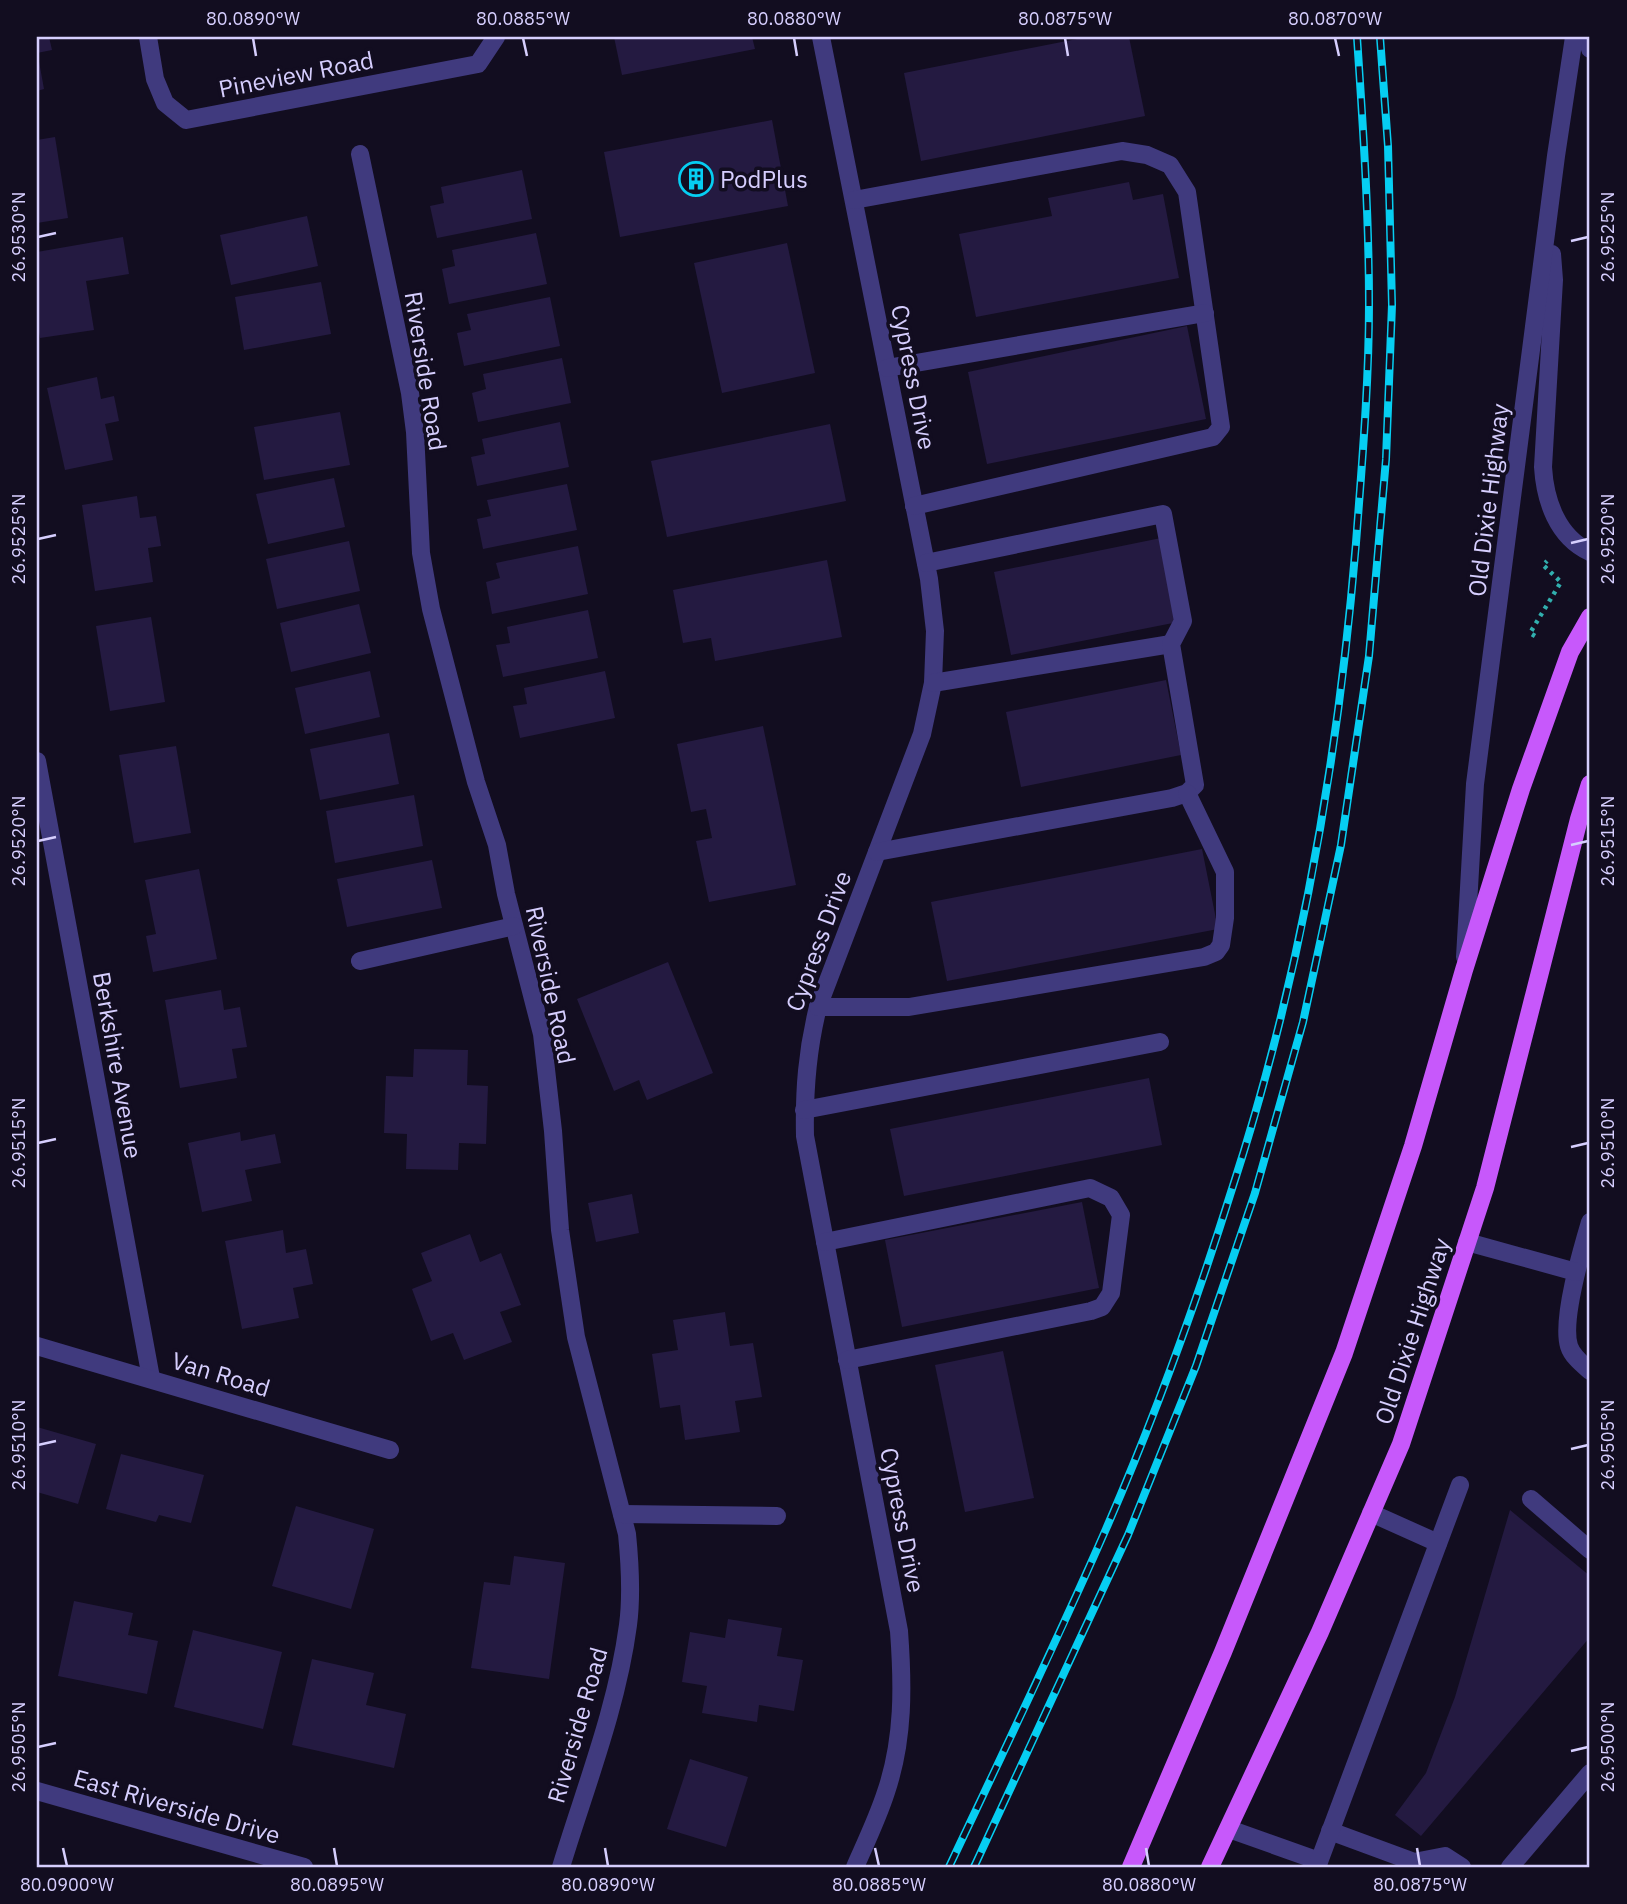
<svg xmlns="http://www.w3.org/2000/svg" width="1627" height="1904" viewBox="0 0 1627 1904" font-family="'IBM Plex Sans',sans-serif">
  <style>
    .building { fill: #241a41 }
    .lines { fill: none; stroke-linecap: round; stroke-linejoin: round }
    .path { stroke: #31afae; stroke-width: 4.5; stroke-dasharray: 3.5 5; stroke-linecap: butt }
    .minor { stroke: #403a7e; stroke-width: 18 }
    .major { stroke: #c758fb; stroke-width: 18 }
    .rail-casing { stroke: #06cef2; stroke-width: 8 }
    .rail { stroke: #120d20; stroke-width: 5; stroke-dasharray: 16; stroke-linecap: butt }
    .ticks { fill: none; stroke: #d6cefe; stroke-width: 2.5 }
    .labels { text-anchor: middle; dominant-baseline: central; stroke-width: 7; stroke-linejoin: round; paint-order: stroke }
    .street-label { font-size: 24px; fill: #d6cefe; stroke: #120d20 }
    .poi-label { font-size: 24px; fill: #d6cefe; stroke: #120d20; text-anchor: start }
    .neatline { fill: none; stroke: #d6cefe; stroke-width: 2.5 }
    .ticks-label { font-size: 18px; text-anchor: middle; fill: #d6cefe }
  </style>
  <rect width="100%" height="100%" fill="#120d20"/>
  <g class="building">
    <polygon points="37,37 49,37 52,50 37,53"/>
    <polygon points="614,37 752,37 755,49 622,75"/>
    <polygon points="1087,37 1129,37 1145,116 921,161 904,73"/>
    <polygon points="38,56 44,89 37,91 37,57"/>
    <polygon points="772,120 788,206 620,237 604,152"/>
    <polygon points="55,137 68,218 37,223 37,140"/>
    <polygon points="522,170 532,219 437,238 430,206 444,203 441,187"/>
    <polygon points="1129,182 1133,200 1163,194 1179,278 976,317 959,234 1052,216 1048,198"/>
    <polygon points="307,216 318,266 231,285 220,235"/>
    <polygon points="536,233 547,284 449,304 442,269 455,266 452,250"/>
    <polygon points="123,237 129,274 86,281 94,330 40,338 37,320 37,252"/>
    <polygon points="787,243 815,373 722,393 694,263"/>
    <polygon points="321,282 331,334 244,350 235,297"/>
    <polygon points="550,297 560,346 464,366 457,333 471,330 467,314"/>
    <polygon points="1187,326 1206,419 987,464 968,372"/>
    <polygon points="562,358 571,403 478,422 472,393 486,389 483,374"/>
    <polygon points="97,377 101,399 114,396 119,421 105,424 113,460 65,470 47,388"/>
    <polygon points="340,412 350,465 264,480 254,427"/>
    <polygon points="560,422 569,467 477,486 471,457 485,454 482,439"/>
    <polygon points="830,424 846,501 667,537 651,461"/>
    <polygon points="334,478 345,527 268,544 256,494"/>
    <polygon points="567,484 577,530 483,549 477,519 491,516 487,500"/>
    <polygon points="137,496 140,518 156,516 161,546 148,548 153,582 95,591 82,505"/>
    <polygon points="1161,538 1178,622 1011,655 994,572"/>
    <polygon points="349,541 360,591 277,609 266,559"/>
    <polygon points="578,546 588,594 492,614 486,582 500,578 496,563"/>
    <polygon points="827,560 842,637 715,661 711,638 683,643 673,590"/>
    <polygon points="359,604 371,653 291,672 280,623"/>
    <polygon points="588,610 598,658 503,677 496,645 510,643 507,627"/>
    <polygon points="151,617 165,702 110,711 96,626"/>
    <polygon points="370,671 380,717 305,734 295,688"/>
    <polygon points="605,671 615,718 520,738 513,706 527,704 524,688"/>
    <polygon points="1166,680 1181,755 1021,787 1006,712"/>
    <polygon points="763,726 796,885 709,902 696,841 712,838 706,809 691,812 677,744"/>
    <polygon points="389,733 399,784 320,800 310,749"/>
    <polygon points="176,746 191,833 134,843 119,755"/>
    <polygon points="414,795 423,846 335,863 326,811"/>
    <polygon points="1202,849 1218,929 947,981 931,902"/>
    <polygon points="432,860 442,908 347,927 337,879"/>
    <polygon points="199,869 217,959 153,972 146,936 156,934 145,880"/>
    <polygon points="668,962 713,1073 647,1100 639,1080 614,1091 577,999"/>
    <polygon points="221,990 224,1010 240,1007 247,1047 232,1049 237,1078 180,1088 165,1000"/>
    <polygon points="414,1049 468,1050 467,1085 488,1086 486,1144 459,1143 458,1170 406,1169 407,1134 384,1133 386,1076 413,1077"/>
    <polygon points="1149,1078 1162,1145 904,1196 890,1129"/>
    <polygon points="240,1132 241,1141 275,1134 281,1163 245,1170 252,1201 202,1212 188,1143"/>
    <polygon points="632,1194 639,1233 596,1242 588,1203"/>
    <polygon points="1082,1202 1099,1288 902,1327 885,1240"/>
    <polygon points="283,1230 286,1253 306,1249 313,1284 293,1288 299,1318 242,1329 225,1241"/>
    <polygon points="470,1234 480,1262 501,1253 521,1305 500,1312 512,1342 464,1360 453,1333 431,1341 412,1289 432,1281 421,1253"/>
    <polygon points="725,1312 730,1346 753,1343 762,1397 735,1401 740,1432 685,1440 680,1405 660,1408 652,1354 678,1350 673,1320"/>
    <polygon points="1003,1351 1034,1498 965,1512 935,1365"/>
    <polygon points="37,1427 96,1444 78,1504 37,1492"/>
    <polygon points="121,1454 204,1475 191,1523 159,1515 156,1522 106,1509"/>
    <polygon points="296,1506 374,1529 351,1609 272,1586"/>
    <polygon points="1510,1510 1590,1576 1590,1637 1421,1836 1395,1815 1426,1773 1455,1697"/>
    <polygon points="514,1556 565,1563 549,1679 471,1668 484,1582 510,1585"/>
    <polygon points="74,1601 133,1613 128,1635 158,1641 147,1694 58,1676"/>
    <polygon points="728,1619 782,1628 777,1656 803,1660 794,1711 759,1705 757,1722 702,1713 707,1686 682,1682 690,1632 725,1638"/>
    <polygon points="193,1630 282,1652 263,1729 174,1707"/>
    <polygon points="312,1659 374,1673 366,1705 406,1714 394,1768 292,1745"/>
    <polygon points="690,1759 748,1777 726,1847 667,1829"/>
  </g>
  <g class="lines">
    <polyline class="path" points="1535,636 1530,633 1561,582 1543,565 1547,561"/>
    <g class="minor">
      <polyline points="148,37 155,79 165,103 186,120 478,64 496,37"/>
      <path d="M821,37l108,542 6,52 -2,52 -11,51 -104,273c-11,44 -14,83 -13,129l94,495c4,54 5,108 -13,161 -8,25 -20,50 -31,75"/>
      <polyline points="1588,37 1590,49"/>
      <path d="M360,154l50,239 5,39 6,121 10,56 45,173 21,63 9,49 36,140 11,97 7,99 16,107 51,197c3,30 5,61 1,91 -11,83 -43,163 -67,242"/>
      <polyline points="854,200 1122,151 1147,155 1170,165 1187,192 1221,427 1213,437 914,506"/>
      <path d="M1552,254l2,26 -11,187c2,33 14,70 47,85"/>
      <polyline points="887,368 1205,313"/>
      <polyline points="933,683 1171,644"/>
      <polyline points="37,761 151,1378"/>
      <polyline points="877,852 1172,798 1187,793 1195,785 1171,644 1183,621 1163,514 926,563"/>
      <polyline points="1465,957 1475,784 1556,156 1574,37"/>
      <polyline points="360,961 514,926"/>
      <polyline points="818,1007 909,1007 1204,957 1216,952 1221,945 1225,918 1225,872 1187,793"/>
      <polyline points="804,1110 1160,1042"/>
      <path d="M1590,1222c-8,27 -29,98 -21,124 3,10 13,18 21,25"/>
      <polyline points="825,1242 1090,1188 1111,1198 1121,1215 1111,1293 1102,1307 1091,1311 847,1360"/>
      <polyline points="1467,1242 1576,1272"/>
      <polyline points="37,1346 390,1450"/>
      <polyline points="1531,1499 1590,1550"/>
      <polyline points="1371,1513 1438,1543"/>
      <polyline points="622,1514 777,1516"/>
      <polyline points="37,1791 304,1867"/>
      <polyline points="1229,1829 1319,1861"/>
      <polyline points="1330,1831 1414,1862 1445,1856 1462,1867"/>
      <polyline points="1317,1867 1460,1485"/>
      <polyline points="1510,1867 1590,1773"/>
    </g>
    <g class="major">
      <polyline points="1131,1867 1223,1652 1344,1353 1413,1146 1464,970 1521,789 1570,652 1590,617"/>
      <polyline points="1210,1867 1320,1632 1401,1444 1485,1188 1579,819 1590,784"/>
    </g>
    <g class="rail-casing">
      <g id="rail">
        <path d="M949,1867c53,-112 107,-224 157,-338 48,-110 90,-225 126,-340 68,-209 106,-428 124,-646 6,-80 13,-159 13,-239 0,-89 -6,-178 -12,-267"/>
        <polyline points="974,1867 1128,1535 1196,1366 1255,1193 1303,1022 1341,845 1369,656 1386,459 1392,305 1388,146 1380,37"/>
      </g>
    </g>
    <use href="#rail" class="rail"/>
  </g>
  <path class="ticks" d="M253,38l3,18M523,38l4,18M794,38l3,18M1065,38l3,18M1335,38l4,18M38,237l18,-4M1571,241l17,-4M38,539l18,-4M1571,543l17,-4M38,841l18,-4M1571,845l17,-4M38,1143l18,-4M1571,1147l17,-4M38,1445l18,-4M1571,1449l17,-4M38,1747l18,-4M1571,1751l17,-4M63,1848l4,18M334,1848l3,18M605,1848l3,18M875,1848l4,18M1146,1848l3,18M1417,1848l3,18"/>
  <defs>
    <g id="building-ring" transform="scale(1.75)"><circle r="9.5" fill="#120d20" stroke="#06cef2" stroke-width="1.5"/><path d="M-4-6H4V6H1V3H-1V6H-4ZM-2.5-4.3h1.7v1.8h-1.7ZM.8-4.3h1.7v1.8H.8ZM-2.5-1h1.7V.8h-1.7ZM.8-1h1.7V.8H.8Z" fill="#06cef2"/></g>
  </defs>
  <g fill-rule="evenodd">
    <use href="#building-ring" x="696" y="179"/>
  </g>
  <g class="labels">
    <g class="street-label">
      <text transform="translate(296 74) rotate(-11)">Pineview Road</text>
      <text transform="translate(426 371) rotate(81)">Riverside Road</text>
      <text transform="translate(914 377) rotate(79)">Cypress Drive</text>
      <text transform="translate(1488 500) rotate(-83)">Old Dixie Highway</text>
      <text transform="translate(818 941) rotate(-70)">Cypress Drive</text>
      <text transform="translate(551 985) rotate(78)">Riverside Road</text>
      <text transform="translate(118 1065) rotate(80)">Berkshire Avenue</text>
      <text transform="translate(1412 1331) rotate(-72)">Old Dixie Highway</text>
      <text transform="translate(221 1374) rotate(17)">Van Road</text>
      <text transform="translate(903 1520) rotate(79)">Cypress Drive</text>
      <text transform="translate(577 1725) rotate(-74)">Riverside Road</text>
      <text transform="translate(177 1806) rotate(16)">East Riverside Drive</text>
    </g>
    <g class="poi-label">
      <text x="720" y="179">PodPlus</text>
    </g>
  </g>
  <rect width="1627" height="1904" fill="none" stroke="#120d20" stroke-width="77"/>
  <rect x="38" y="38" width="1550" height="1828" class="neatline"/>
  <g class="ticks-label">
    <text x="253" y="25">80.0890°W</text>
    <text x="523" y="25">80.0885°W</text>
    <text x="794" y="25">80.0880°W</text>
    <text x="1065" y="25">80.0875°W</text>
    <text x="1335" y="25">80.0870°W</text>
    <text transform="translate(19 237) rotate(-90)" y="6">26.9530°N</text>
    <text transform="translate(1608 237) rotate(-90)" y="6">26.9525°N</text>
    <text transform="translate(19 539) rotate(-90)" y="6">26.9525°N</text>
    <text transform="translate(1608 539) rotate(-90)" y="6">26.9520°N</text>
    <text transform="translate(19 841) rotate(-90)" y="6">26.9520°N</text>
    <text transform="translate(1608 841) rotate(-90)" y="6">26.9515°N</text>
    <text transform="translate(19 1143) rotate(-90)" y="6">26.9515°N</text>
    <text transform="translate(1608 1143) rotate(-90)" y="6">26.9510°N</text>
    <text transform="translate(19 1445) rotate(-90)" y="6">26.9510°N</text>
    <text transform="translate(1608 1445) rotate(-90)" y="6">26.9505°N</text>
    <text transform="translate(19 1747) rotate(-90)" y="6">26.9505°N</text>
    <text transform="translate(1608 1747) rotate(-90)" y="6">26.9500°N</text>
    <text x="67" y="1891">80.0900°W</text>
    <text x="337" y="1891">80.0895°W</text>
    <text x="608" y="1891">80.0890°W</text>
    <text x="879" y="1891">80.0885°W</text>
    <text x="1149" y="1891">80.0880°W</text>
    <text x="1420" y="1891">80.0875°W</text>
  </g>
</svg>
